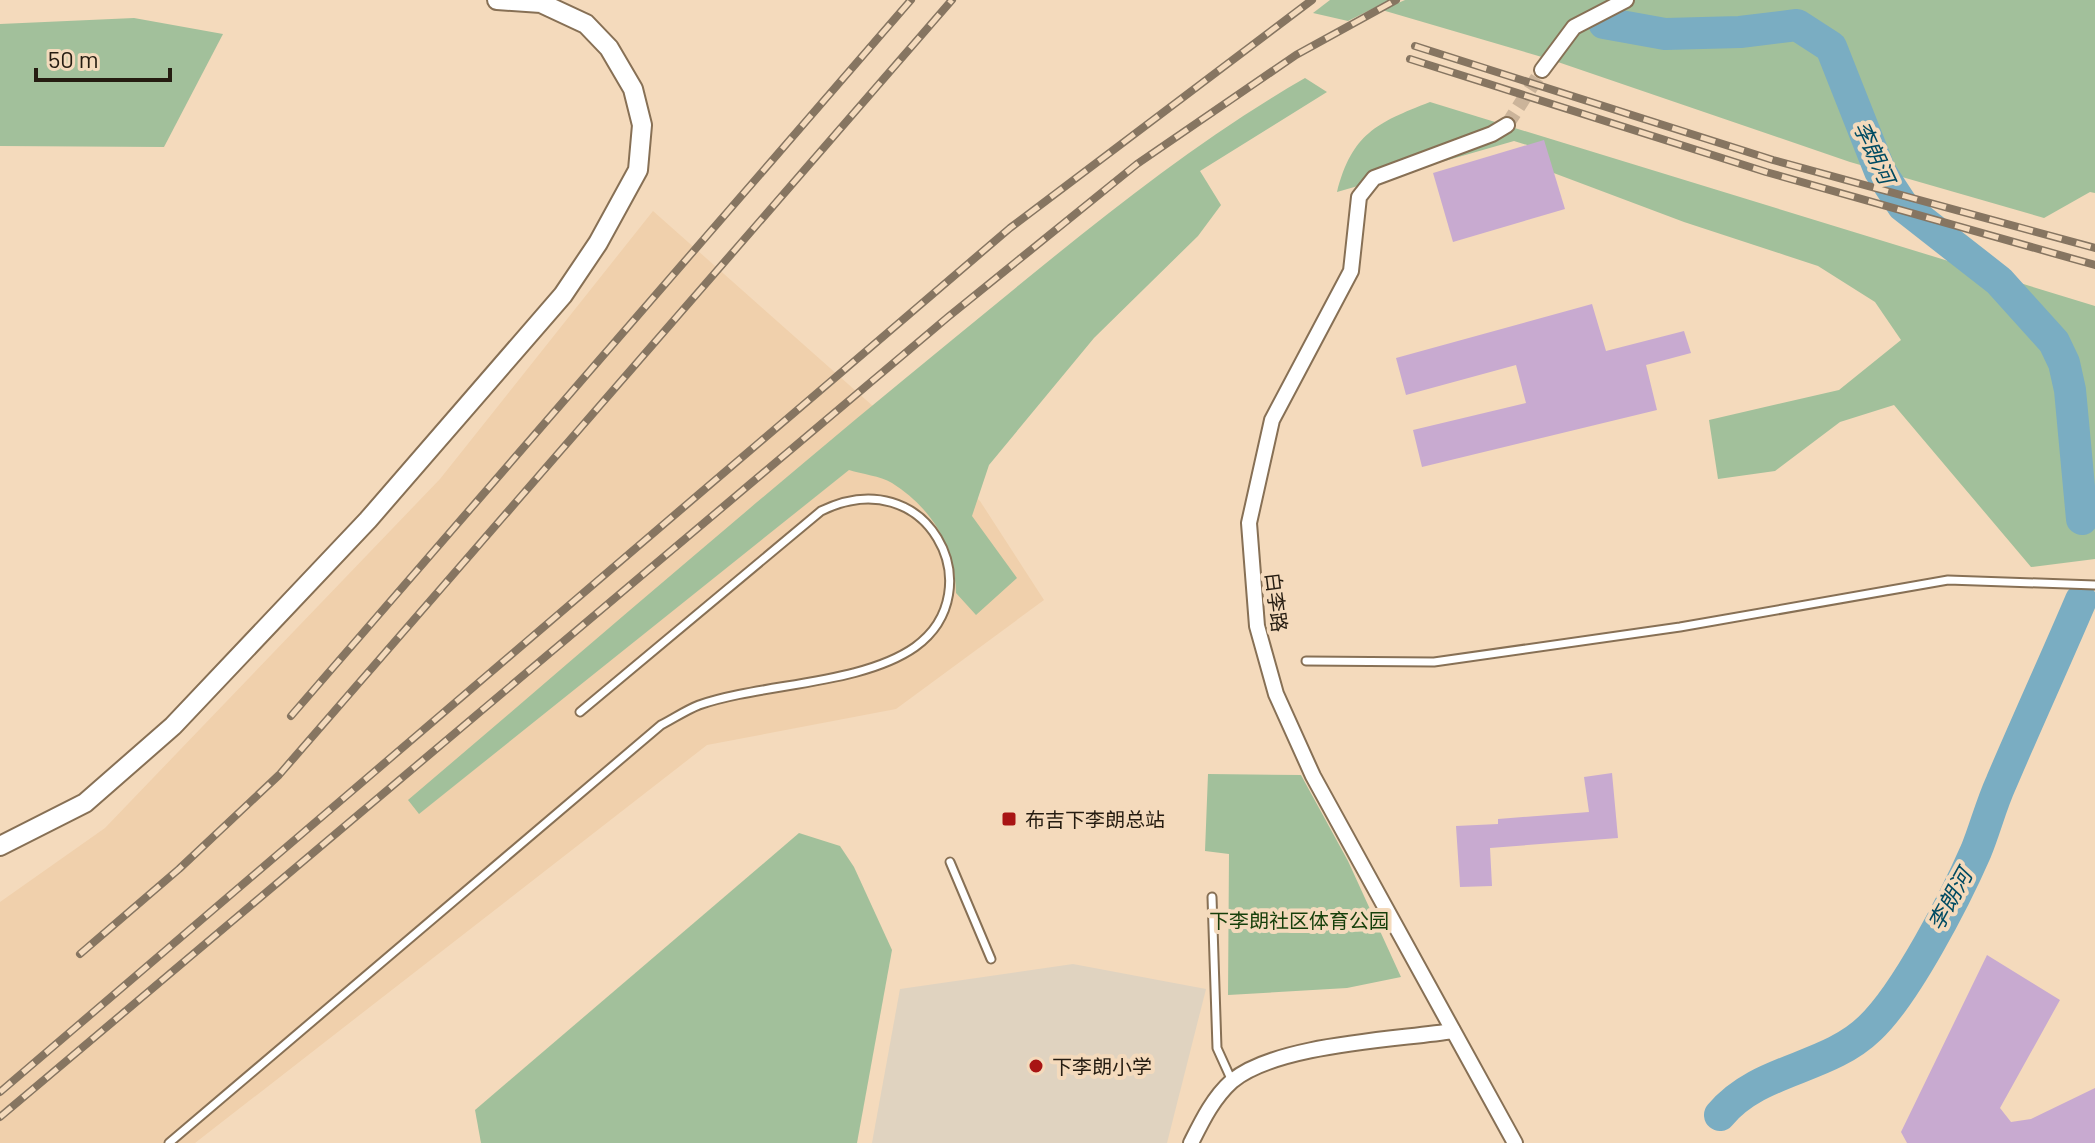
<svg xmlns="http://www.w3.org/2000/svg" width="2095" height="1143" viewBox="0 0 2095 1143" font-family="Barlow,'Noto Sans SC',sans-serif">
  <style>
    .built { fill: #f0d0ac }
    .education { fill: #e0d3c0 }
    .green { fill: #a2c09b }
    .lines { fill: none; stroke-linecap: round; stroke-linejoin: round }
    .river { stroke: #7aadc2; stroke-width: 32 }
    .building { fill: #c8aad0 }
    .minor-tunnel { stroke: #cbb49a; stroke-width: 14; stroke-dasharray: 14 7; stroke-linecap: butt }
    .service-casing { stroke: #877055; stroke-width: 11 }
    .minor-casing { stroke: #877055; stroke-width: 18 }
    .tertiary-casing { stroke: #877055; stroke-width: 22 }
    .service { stroke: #fff; stroke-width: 7 }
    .minor { stroke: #fff; stroke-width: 14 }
    .tertiary { stroke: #fff; stroke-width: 18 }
    .rail-casing { stroke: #867561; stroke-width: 8 }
    .rail { stroke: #f4dabc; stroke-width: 5; stroke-dasharray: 15; stroke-linecap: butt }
    .poi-dot { fill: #a81414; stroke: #f4dabc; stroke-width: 3 }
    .labels { text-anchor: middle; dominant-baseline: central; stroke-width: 8; stroke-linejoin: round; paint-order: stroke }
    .street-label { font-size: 20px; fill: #251c11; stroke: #f4dabc }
    .poi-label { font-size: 20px; fill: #251c11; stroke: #f4dabc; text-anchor: start }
    .park-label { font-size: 20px; fill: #163f0a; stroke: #f4dabc }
    .water-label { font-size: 22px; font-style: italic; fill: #004b62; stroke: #f4dabc }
  </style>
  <rect width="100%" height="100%" fill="#f4dabc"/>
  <polygon class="built" points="653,211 980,501 1044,600 896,709 707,745 195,1143 0,1143 0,902 105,828 440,479"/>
  <polygon class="education" points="1073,964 1206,989 1167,1143 872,1143 900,989"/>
  <g class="green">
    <polygon points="1330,0 1390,0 1348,21 1313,13"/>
    <polygon points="1405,0 2095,0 2095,193 2090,192 2044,218 1850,162 1552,60 1382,10"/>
    <polygon points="134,18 223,34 164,147 0,146 0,24"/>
    <path d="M1305,78l22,14 -127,79 21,34 -23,31 -104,102 -105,127 -17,51 45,62 -41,37 -20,-22c0,-45 -25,-86 -64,-110 -12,-7 -30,-9 -43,-13l-430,344 -11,-14c181,-154 360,-310 544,-460 114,-93 225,-188 353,-262z"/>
    <path d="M1430,102l665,204v253l-64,8 -137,-162 -54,17 -65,49 -57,8 -9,-59 130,-30 62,-50 -26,-38 -57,-36 -134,-44 -141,-53 -6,-21 -23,-7 -177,51c15,-58 39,-69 93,-90z"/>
    <polygon points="1208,774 1301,775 1348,861 1401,977 1347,988 1228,995 1229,854 1205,851"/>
    <polygon points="799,833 840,846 854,867 892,950 857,1143 481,1143 475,1110"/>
  </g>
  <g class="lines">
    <g class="river">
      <polyline points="1604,23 1665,34 1740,32 1797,25 1831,47 1880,171 1903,206 1999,281 2054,342 2064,363 2070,390 2082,519"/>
      <path d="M1720,1115c39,-47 107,-45 150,-87 36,-34 85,-129 106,-177 9,-22 15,-46 25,-68 26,-61 54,-122 80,-183"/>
    </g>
  </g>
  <g class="building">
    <polygon points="1544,140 1565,209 1453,242 1433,173"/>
    <polygon points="1592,304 1606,351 1684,331 1691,353 1646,365 1657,410 1422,467 1413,430 1526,403 1516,365 1406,395 1396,358"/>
    <polygon points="1612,773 1618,838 1490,848 1492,886 1460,887 1456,826 1498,824 1498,819 1589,812 1584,777"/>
    <polygon points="1987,955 2060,1000 2000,1108 2011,1122 2031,1119 2095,1088 2095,1143 1907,1143 1901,1132"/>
  </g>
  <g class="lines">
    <polyline class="minor-tunnel" points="1507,125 1542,70"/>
    <g class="service-casing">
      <g id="service">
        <polyline points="1306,661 1434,662 1680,627 1948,580 2095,585"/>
        <polyline points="950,862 991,959"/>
        <polyline points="1212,897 1217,1048 1232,1081"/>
        <path d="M169,1143l492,-418c12,-6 25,-15 38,-20 63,-22 162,-20 216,-58 79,-57 12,-188 -94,-136l-241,201"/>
      </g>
    </g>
    <g class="minor-casing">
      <g id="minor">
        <polyline points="1542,70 1574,27 1626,0"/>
        <polyline points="1507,125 1492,134 1374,178 1359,197 1351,271 1272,420 1249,523 1257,626 1276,694 1313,776 1515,1143"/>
        <path d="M1191,1143c11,-22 22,-45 41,-62 45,-37 162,-41 221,-50"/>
      </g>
    </g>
    <g class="tertiary-casing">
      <polyline id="tertiary" points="0,846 85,803 173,726 368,520 563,295 598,243 638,170 642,125 633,89 609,48 586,24 541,3 497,0"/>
    </g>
    <use href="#service" class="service"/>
    <use href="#minor" class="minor"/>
    <use href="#tertiary" class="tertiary"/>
    <g class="rail-casing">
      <g id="rail">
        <polyline points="1415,46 1773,160 2095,248"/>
        <polyline points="1410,59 1766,172 2095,265"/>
        <polyline points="291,716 911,0"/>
        <polyline points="80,954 179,869 279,775 952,0"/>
        <polyline points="0,1092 1010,228 1312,0"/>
        <polyline points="0,1117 948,317 1137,164 1296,55 1396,0"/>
      </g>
    </g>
    <use href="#rail" class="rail"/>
  </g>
  <g class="poi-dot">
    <rect x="1001" y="811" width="16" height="16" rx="4"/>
    <circle cx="1036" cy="1066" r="8"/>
  </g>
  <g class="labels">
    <g class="street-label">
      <text transform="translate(1277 602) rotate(83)">白李路</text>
    </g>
    <g class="poi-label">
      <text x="1025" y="819">布吉下李朗总站</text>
      <text x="1052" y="1066">下李朗小学</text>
    </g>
    <g class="park-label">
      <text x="1299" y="920">下李朗社区体育公园</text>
    </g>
    <g class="water-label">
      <text transform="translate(1875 152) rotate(65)">李朗河</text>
      <text transform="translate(1949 899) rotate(-61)">李朗河</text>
    </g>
  </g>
  <path d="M36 68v12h134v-12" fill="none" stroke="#251c11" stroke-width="4"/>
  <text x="48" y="68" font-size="24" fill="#251c11" stroke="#f4dabc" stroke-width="6" paint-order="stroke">50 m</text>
</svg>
